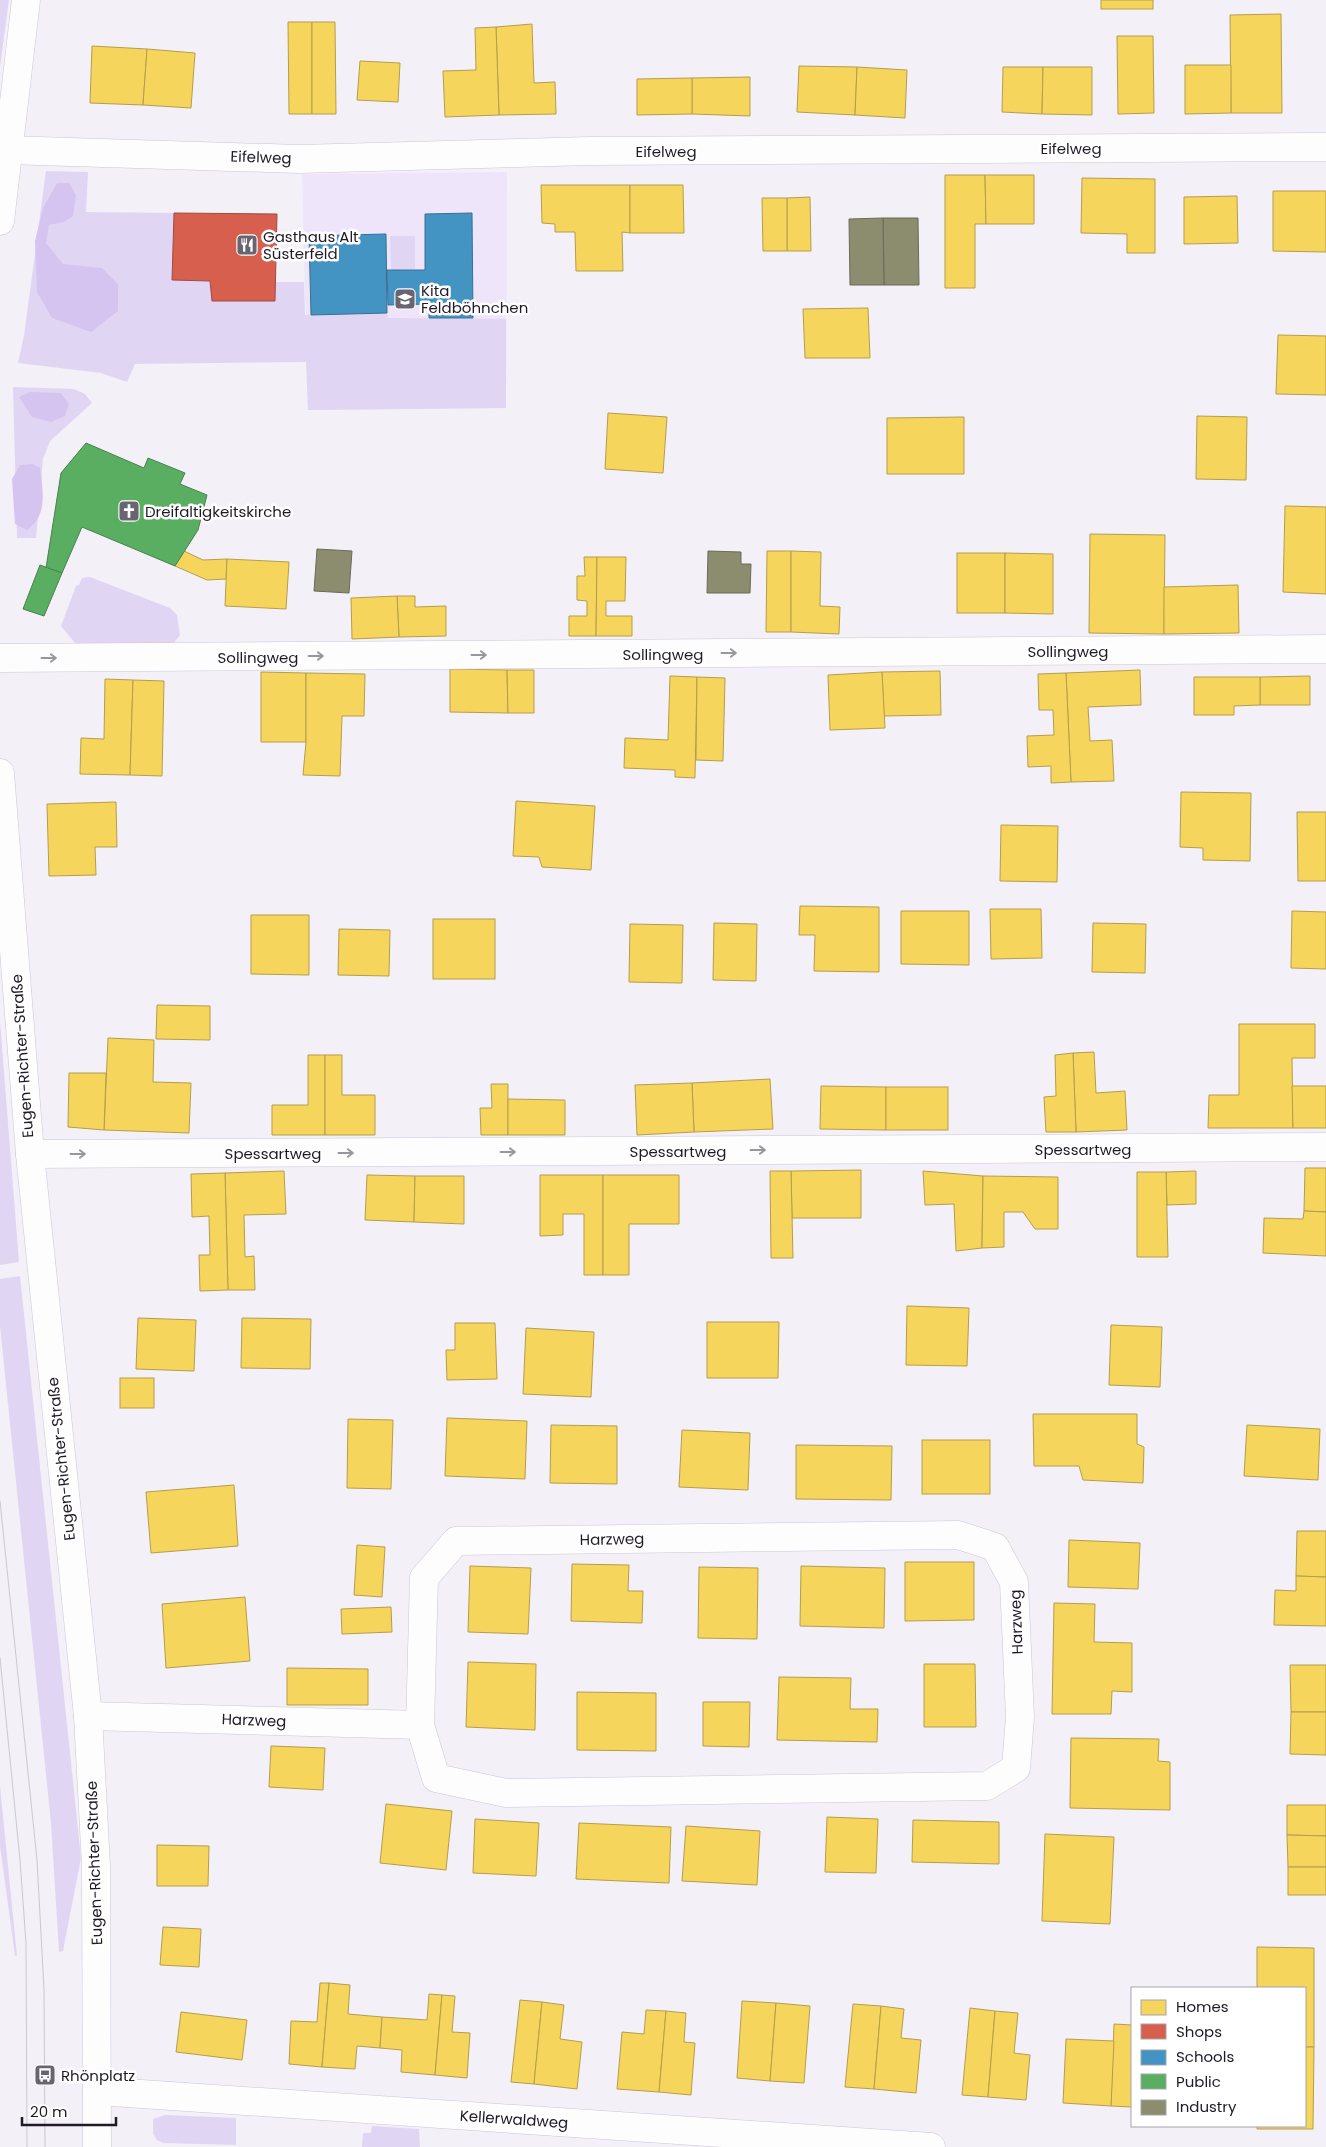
<svg xmlns="http://www.w3.org/2000/svg" width="1326" height="2147" viewBox="0 0 1326 2147" font-family="Poppins,sans-serif">
  <style>
    .built { fill: #eee5fb }
    .green { fill: #e1d5f4 }
    .forest { fill: #d6c4f0 }
    .homes { fill: #f6d55c; stroke: #b69d4c }
    .shops { fill: #d6604d; stroke: #9f4b41 }
    .schools { fill: #4393c3; stroke: #386f94 }
    .public { fill: #5aae61; stroke: #48824f }
    .industry { fill: #8c8c6e; stroke: #6b6a58 }
    .lines { fill: none; stroke-linecap: round; stroke-linejoin: round }
    .street-casing { stroke: #cbc7d1; stroke-width: 29 }
    .secondary-casing { stroke: #cbc7d1; stroke-width: 29 }
    .street { stroke: #fdfdfe; stroke-width: 28 }
    .secondary { stroke: #fdfdfe; stroke-width: 28 }
    .tram { stroke: #c9c9cb; stroke-width: 1 }
    .oneway { stroke: #99979d }
    .labels { text-anchor: middle; dominant-baseline: central; stroke-width: 5; stroke-linejoin: round; paint-order: stroke }
    .street-label { font-size: 15px; fill: #1f1a26; stroke: #fff }
    .poi-label { font-size: 15px; fill: #1f1a26; stroke: #fff; text-anchor: start }
  </style>
  <rect width="100%" height="100%" fill="#f3f0f8"/>
  <polygon class="built" points="507,172 506,408 308,410 302,174"/>
  <g class="green">
    <polygon points="0,0 9,0 0,67"/>
    <polygon points="46,171 88,172 86,212 174,213 172,280 210,281 212,301 275,301 275,282 304,282 305,315 387,313 388,318 506,319 506,408 308,410 306,362 135,364 127,382 101,373 18,363 24,336"/>
    <polygon points="390,236 415,236 415,269 391,270"/>
    <polygon points="13,387 74,389 85,394 92,403 50,441 43,459 36,538 17,538"/>
    <polygon points="90,577 170,608 177,615 180,635 173,644 76,644 61,626 76,586 79,585 82,578"/>
    <polygon points="0,1022 19,1262 0,1265"/>
    <polygon points="20,1276 81,1858 63,1951 59,1952 51,1823 0,1326 0,1279"/>
    <polygon points="0,1786 17,1956 15,1956 0,1846"/>
    <polygon points="165,2115 236,2118 236,2145 163,2143 157,2140 153,2133 153,2119"/>
    <polygon points="372,2126 419,2129 420,2147 362,2147 363,2133 371,2133"/>
  </g>
  <g class="forest">
    <polygon points="57,183 69,183 76,195 73,216 64,222 49,225 46,243 63,264 102,268 118,284 118,311 91,332 52,318 37,292 35,241 43,208"/>
    <polygon points="30,392 61,393 69,404 65,416 51,422 32,417 19,397"/>
    <path d="M33,464l7,4c3,22 8,48 -13,62l-12,-6 -3,-45 8,-14z"/>
  </g>
  <g class="homes">
    <rect x="1101" y="0" width="52" height="9"/>
    <polygon points="1281,14 1282,113 1231,113 1230,15"/>
    <polygon points="288,22 312,22 312,114 289,114"/>
    <polygon points="312,22 335,22 336,114 312,114"/>
    <polygon points="532,24 534,83 555,82 556,114 499,115 496,27"/>
    <polygon points="496,27 499,115 445,117 443,71 476,70 475,28"/>
    <polygon points="1117,36 1153,36 1154,113 1118,114"/>
    <polygon points="92,46 147,49 143,105 90,103"/>
    <polygon points="147,49 195,53 191,108 143,105"/>
    <polygon points="360,61 400,63 398,102 357,100"/>
    <polygon points="1185,65 1231,65 1231,113 1185,114"/>
    <polygon points="799,66 857,67 855,115 797,112"/>
    <polygon points="857,67 907,70 905,118 855,115"/>
    <polygon points="1003,67 1043,67 1042,114 1002,112"/>
    <polygon points="1043,67 1092,67 1092,115 1042,114"/>
    <polygon points="750,77 750,116 692,114 692,78"/>
    <polygon points="692,78 692,114 637,115 637,79"/>
    <polygon points="945,175 985,175 986,224 975,224 975,288 945,288"/>
    <polygon points="985,175 1034,175 1034,224 986,224"/>
    <polygon points="1082,178 1155,179 1155,253 1127,253 1127,234 1081,233"/>
    <polygon points="541,185 630,185 630,233 622,232 623,271 576,271 575,232 555,232 555,224 542,223"/>
    <polygon points="630,185 683,185 684,233 630,233"/>
    <polygon points="1273,191 1326,191 1326,252 1273,251"/>
    <polygon points="1237,196 1238,243 1184,244 1184,197"/>
    <polygon points="810,197 811,251 787,251 787,198"/>
    <polygon points="762,198 787,198 787,251 763,251"/>
    <polygon points="868,308 870,358 805,358 803,309"/>
    <polygon points="1278,335 1326,336 1326,395 1276,394"/>
    <polygon points="608,413 667,417 663,473 605,469"/>
    <polygon points="1197,416 1247,417 1246,480 1196,479"/>
    <polygon points="964,417 964,474 887,474 887,418"/>
    <polygon points="1285,506 1326,507 1326,594 1283,592"/>
    <polygon points="1090,534 1165,535 1164,634 1089,633"/>
    <polygon points="184,551 203,560 227,559 226,579 207,580 175,566"/>
    <polygon points="767,551 791,551 791,632 766,632"/>
    <polygon points="791,551 821,552 820,606 840,607 839,634 791,632"/>
    <rect x="957" y="553" width="48" height="60"/>
    <polygon points="1005,553 1053,554 1053,614 1005,613"/>
    <polygon points="584,557 597,557 596,636 569,636 569,616 587,616 587,601 577,600 577,576 585,576"/>
    <polygon points="597,557 626,557 625,601 606,601 606,616 632,616 632,636 596,636"/>
    <polygon points="227,559 289,562 286,609 225,606"/>
    <polygon points="1238,585 1239,633 1164,634 1164,587"/>
    <polygon points="397,596 415,596 415,607 446,606 446,636 399,637"/>
    <polygon points="397,596 399,637 352,639 351,598"/>
    <polygon points="450,669 507,670 508,713 450,712"/>
    <polygon points="507,670 534,670 534,713 508,713"/>
    <polygon points="1140,670 1141,705 1088,707 1090,741 1112,740 1114,781 1071,782 1066,673"/>
    <polygon points="940,671 941,715 884,716 882,672"/>
    <polygon points="261,672 306,673 306,742 261,742"/>
    <polygon points="882,672 885,728 830,730 828,675"/>
    <polygon points="306,673 365,674 364,716 342,716 340,776 303,775 306,742"/>
    <polygon points="1066,673 1071,782 1051,783 1051,766 1028,767 1027,736 1054,735 1053,710 1039,710 1038,674"/>
    <polygon points="670,676 697,677 695,778 675,777 675,770 624,768 625,738 668,740"/>
    <polygon points="1310,676 1310,705 1260,705 1260,677"/>
    <polygon points="697,677 725,678 723,761 696,760"/>
    <polygon points="1194,677 1260,677 1260,705 1234,706 1234,715 1194,715"/>
    <polygon points="105,679 133,680 130,775 80,774 81,738 104,739"/>
    <polygon points="133,680 164,681 162,776 130,775"/>
    <polygon points="1181,792 1251,793 1250,861 1203,860 1203,848 1180,847"/>
    <polygon points="516,801 595,806 591,870 542,867 539,857 513,856"/>
    <polygon points="116,802 117,847 95,847 96,875 49,876 47,804"/>
    <polygon points="1297,812 1326,812 1326,881 1298,881"/>
    <polygon points="1001,825 1058,826 1057,882 1000,881"/>
    <polygon points="800,906 879,907 879,972 814,971 815,935 799,935"/>
    <polygon points="990,909 1041,909 1042,958 991,959"/>
    <polygon points="901,911 969,911 969,965 901,964"/>
    <polygon points="1292,911 1326,912 1326,969 1291,968"/>
    <polygon points="251,915 309,915 309,975 251,974"/>
    <rect x="433" y="919" width="62" height="60"/>
    <polygon points="714,923 757,924 756,981 713,980"/>
    <polygon points="1093,923 1146,924 1145,973 1092,972"/>
    <polygon points="630,924 683,925 682,983 629,982"/>
    <polygon points="339,929 390,930 389,976 338,975"/>
    <polygon points="157,1005 210,1006 210,1040 156,1039"/>
    <polygon points="1239,1024 1315,1024 1315,1058 1292,1058 1293,1128 1208,1128 1209,1095 1239,1095"/>
    <polygon points="108,1038 154,1040 153,1082 191,1083 189,1133 104,1130"/>
    <polygon points="1094,1052 1096,1093 1125,1091 1127,1130 1076,1132 1073,1053"/>
    <polygon points="1073,1053 1076,1132 1046,1132 1044,1097 1056,1096 1055,1055"/>
    <polygon points="308,1055 325,1055 325,1135 272,1135 272,1105 308,1105"/>
    <polygon points="325,1055 342,1055 342,1095 375,1095 375,1135 325,1135"/>
    <polygon points="69,1073 106,1073 104,1130 68,1127"/>
    <polygon points="770,1079 773,1129 694,1132 692,1083"/>
    <polygon points="692,1083 694,1132 637,1135 635,1085"/>
    <polygon points="491,1084 508,1084 508,1135 481,1135 480,1108 492,1108"/>
    <polygon points="821,1086 886,1087 886,1130 820,1129"/>
    <polygon points="1292,1086 1326,1086 1326,1128 1293,1128"/>
    <rect x="886" y="1087" width="62" height="43"/>
    <polygon points="508,1099 565,1100 565,1135 508,1135"/>
    <polygon points="1305,1168 1326,1168 1326,1212 1304,1211"/>
    <polygon points="861,1170 861,1218 792,1218 791,1171"/>
    <polygon points="284,1171 286,1214 244,1215 245,1257 254,1256 255,1290 228,1290 225,1173"/>
    <polygon points="770,1171 791,1171 793,1258 771,1258"/>
    <polygon points="923,1171 983,1176 982,1248 956,1251 954,1204 925,1205"/>
    <polygon points="1196,1171 1196,1204 1167,1205 1166,1172"/>
    <polygon points="1137,1172 1166,1172 1168,1257 1137,1257"/>
    <polygon points="225,1173 228,1290 200,1291 199,1255 210,1255 209,1216 192,1217 191,1174"/>
    <polygon points="367,1175 415,1176 414,1222 365,1220"/>
    <polygon points="540,1175 603,1175 603,1275 584,1275 584,1214 563,1214 563,1235 540,1236"/>
    <polygon points="603,1175 679,1175 679,1224 629,1224 629,1275 603,1275"/>
    <polygon points="415,1176 464,1176 464,1224 414,1222"/>
    <polygon points="983,1176 1058,1177 1058,1229 1035,1229 1023,1212 1004,1212 1004,1247 982,1248"/>
    <polygon points="1304,1211 1326,1212 1326,1256 1263,1253 1264,1218 1303,1219"/>
    <polygon points="907,1306 969,1308 967,1366 906,1365"/>
    <polygon points="138,1318 196,1320 194,1371 136,1369"/>
    <polygon points="242,1318 311,1319 310,1369 241,1368"/>
    <polygon points="707,1322 779,1322 778,1378 707,1378"/>
    <polygon points="455,1323 495,1323 497,1379 447,1380 446,1350 455,1350"/>
    <polygon points="1111,1325 1162,1327 1160,1387 1109,1385"/>
    <polygon points="526,1328 594,1332 591,1397 523,1394"/>
    <rect x="120" y="1378" width="34" height="30"/>
    <polygon points="1033,1414 1137,1414 1137,1444 1144,1447 1143,1483 1083,1480 1079,1466 1034,1466"/>
    <polygon points="447,1418 527,1421 525,1479 445,1476"/>
    <polygon points="348,1419 393,1420 391,1489 347,1488"/>
    <polygon points="551,1425 617,1426 617,1484 550,1483"/>
    <polygon points="1247,1425 1320,1429 1318,1480 1244,1476"/>
    <polygon points="682,1430 750,1433 748,1490 679,1487"/>
    <rect x="922" y="1440" width="68" height="54"/>
    <polygon points="796,1445 892,1446 891,1500 796,1499"/>
    <polygon points="234,1485 238,1546 151,1553 146,1492"/>
    <polygon points="1297,1531 1326,1531 1326,1577 1296,1576"/>
    <polygon points="1069,1540 1140,1543 1138,1589 1068,1587"/>
    <polygon points="357,1545 385,1547 382,1597 354,1595"/>
    <polygon points="905,1562 974,1562 974,1620 905,1621"/>
    <polygon points="572,1564 629,1565 628,1591 643,1591 642,1623 571,1621"/>
    <polygon points="470,1566 531,1568 528,1634 468,1632"/>
    <polygon points="801,1566 885,1568 884,1628 800,1626"/>
    <polygon points="699,1567 758,1568 757,1639 698,1638"/>
    <polygon points="1296,1576 1326,1577 1326,1626 1274,1625 1275,1590 1296,1591"/>
    <polygon points="245,1597 250,1661 166,1668 162,1604"/>
    <polygon points="1054,1603 1095,1604 1094,1642 1132,1643 1132,1692 1112,1691 1111,1714 1052,1714"/>
    <polygon points="391,1607 392,1632 342,1634 341,1609"/>
    <polygon points="468,1662 536,1664 535,1730 466,1727"/>
    <polygon points="924,1664 975,1664 976,1727 924,1727"/>
    <polygon points="1290,1665 1326,1665 1326,1712 1291,1712"/>
    <polygon points="287,1668 368,1669 368,1705 287,1705"/>
    <polygon points="779,1677 851,1678 850,1709 878,1709 877,1742 777,1740"/>
    <polygon points="577,1692 656,1693 656,1751 577,1750"/>
    <polygon points="703,1702 750,1702 749,1747 703,1746"/>
    <polygon points="1291,1712 1326,1712 1326,1755 1290,1754"/>
    <polygon points="1071,1738 1159,1739 1158,1761 1170,1762 1170,1810 1070,1808"/>
    <polygon points="271,1746 325,1748 323,1790 269,1787"/>
    <polygon points="386,1804 452,1811 446,1870 380,1863"/>
    <polygon points="1287,1805 1326,1805 1326,1836 1287,1835"/>
    <polygon points="827,1817 878,1819 876,1873 825,1872"/>
    <polygon points="475,1819 539,1823 536,1876 473,1873"/>
    <polygon points="913,1820 999,1822 999,1864 912,1862"/>
    <polygon points="579,1823 671,1827 669,1883 576,1879"/>
    <polygon points="686,1826 760,1831 757,1885 682,1881"/>
    <polygon points="1045,1834 1114,1837 1110,1924 1042,1921"/>
    <polygon points="1287,1835 1326,1836 1326,1867 1288,1867"/>
    <polygon points="157,1845 209,1846 208,1886 157,1886"/>
    <rect x="1288" y="1867" width="38" height="28"/>
    <polygon points="163,1927 201,1929 199,1967 160,1965"/>
    <polygon points="1257,1947 1314,1948 1314,2047 1305,2047 1305,1988 1257,1988"/>
    <polygon points="320,1983 329,1983 322,2067 289,2064 291,2021 317,2022"/>
    <polygon points="329,1983 350,1985 348,2014 382,2017 380,2048 357,2046 355,2069 322,2067"/>
    <polygon points="429,1994 442,1995 435,2075 401,2072 402,2050 380,2048 382,2017 427,2020"/>
    <polygon points="442,1995 455,1996 452,2032 470,2033 467,2078 435,2075"/>
    <polygon points="520,2000 542,2002 534,2084 511,2082"/>
    <polygon points="742,2001 776,2003 770,2081 737,2078"/>
    <polygon points="542,2002 564,2005 560,2039 582,2042 577,2089 534,2084"/>
    <polygon points="776,2003 810,2006 804,2083 770,2081"/>
    <polygon points="853,2004 881,2006 874,2089 845,2087"/>
    <polygon points="881,2006 904,2009 901,2038 921,2040 916,2093 874,2089"/>
    <polygon points="970,2008 995,2011 988,2097 962,2095"/>
    <polygon points="646,2010 666,2011 659,2092 617,2089 622,2032 644,2034"/>
    <polygon points="666,2011 686,2013 684,2042 695,2043 691,2095 659,2092"/>
    <polygon points="995,2011 1018,2013 1014,2053 1030,2055 1026,2100 988,2097"/>
    <polygon points="181,2012 247,2020 242,2060 176,2052"/>
    <polygon points="1114,2024 1132,2025 1132,2107 1111,2106"/>
    <polygon points="1066,2039 1114,2041 1111,2106 1063,2103"/>
    <polygon points="1305,2047 1314,2047 1313,2129 1257,2129 1257,2126 1305,2126"/>
  </g>
  <polygon class="shops" points="174,213 277,214 275,301 212,301 210,281 172,280"/>
  <g class="schools">
    <polygon points="472,213 473,318 429,318 429,304 388,305 387,270 425,270 425,214"/>
    <polygon points="386,234 387,313 311,315 309,236"/>
  </g>
  <g class="public">
    <polygon points="86,443 144,468 148,458 185,473 180,484 207,495 198,530 175,566 82,527 62,573 46,568 61,473"/>
    <polygon points="40,565 62,573 44,616 23,609"/>
  </g>
  <g class="industry">
    <polygon points="883,218 918,218 919,285 884,285"/>
    <polygon points="883,218 884,285 850,285 849,219"/>
    <polygon points="317,549 352,551 349,593 314,591"/>
    <polygon points="708,551 741,552 741,564 751,564 750,593 707,593"/>
  </g>
  <g class="lines">
    <g class="street-casing">
      <g id="street">
        <polyline points="7,150 299,159 590,151 1326,147"/>
        <polyline points="0,658 1326,649"/>
        <polyline points="30,1154 1326,1147"/>
        <polyline points="88,1716 420,1725 436,1778 506,1793 987,1786 1016,1768 1020,1717 1014,1582 995,1547 958,1535 456,1541 424,1578 420,1725"/>
        <polyline points="97,2091 931,2147"/>
      </g>
    </g>
    <g class="secondary-casing">
      <g id="secondary">
        <polyline points="0,221 26,0"/>
        <polyline points="0,773 30,1154 88,1716 96,1866 97,2147"/>
      </g>
    </g>
    <use href="#street" class="street"/>
    <use href="#secondary" class="secondary"/>
    <g class="tram">
      <polyline points="0,1501 37,1860 44,1989 45,2147"/>
      <polyline points="0,1658 20,1860 26,1943 27,2147"/>
    </g>
  </g>
  <defs><path id="oneway-shaft" d="M-6 0H5M1.5-3L5.5 0L1.5 3" fill="none" stroke-width="1.6" stroke-linecap="round" stroke-linejoin="round" transform="scale(1.25)"/></defs>
  <g class="oneway">
    <use href="#oneway-shaft" transform="translate(729 653)"/>
    <use href="#oneway-shaft" transform="translate(479 655)"/>
    <use href="#oneway-shaft" transform="translate(316 656)"/>
    <use href="#oneway-shaft" transform="translate(49 658)"/>
    <use href="#oneway-shaft" transform="translate(758 1150)"/>
    <use href="#oneway-shaft" transform="translate(508 1152)"/>
    <use href="#oneway-shaft" transform="translate(346 1153)"/>
    <use href="#oneway-shaft" transform="translate(78 1154)"/>
  </g>
  <defs>
    <g id="restaurant-square" transform="scale(1.125)"><rect x="-9" y="-9" width="18" height="18" rx="4" fill="#696570" stroke="#fff"/><path d="M-5-6h1v4h1v-4h1v4h1v-4h1v5L-1.5 .5V6h-2V.5L-5-1ZM5-6V6H3V1.5H1.5Q1.5-4 5-6Z" fill="#fff"/></g>
    <g id="school-square" transform="scale(1.125)"><rect x="-9" y="-9" width="18" height="18" rx="4" fill="#696570" stroke="#fff"/><path d="M0-5L7-2L0 1L-7-2ZM-4 1L0 2.5L4 1V4Q0 6-4 4Z" fill="#fff"/></g>
    <g id="church-square" transform="scale(1.125)"><rect x="-9" y="-9" width="18" height="18" rx="4" fill="#696570" stroke="#fff"/><path d="M-1.2-6h2.4v3.5h3.3v2.4h-3.3V6h-2.4V-.1h-3.3v-2.4h3.3Z" fill="#fff"/></g>
    <g id="bus-square" transform="scale(1.125)"><rect x="-9" y="-9" width="18" height="18" rx="4" fill="#696570" stroke="#fff"/><path d="M-5-6H5V4H4V6H2V4H-2V6H-4V4H-5ZM-3.5-4V0h7V-4ZM-3.5 1.2v1.5H-2V1.2ZM2 1.2v1.5H3.5V1.2Z" fill="#fff"/></g>
  </defs>
  <g fill-rule="evenodd">
    <use href="#restaurant-square" x="247" y="245"/>
    <use href="#school-square" x="405" y="299"/>
    <use href="#church-square" x="129" y="511"/>
    <use href="#bus-square" x="45" y="2075"/>
  </g>
  <g class="labels">
    <g class="street-label">
      <text x="1071" y="148">Eifelweg</text>
      <text x="666" y="151">Eifelweg</text>
      <text transform="translate(261 157) rotate(2)">Eifelweg</text>
      <text x="1068" y="651">Sollingweg</text>
      <text x="663" y="654">Sollingweg</text>
      <text x="258" y="657">Sollingweg</text>
      <text transform="translate(22 1056) rotate(-94)">Eugen-Richter-Straße</text>
      <text x="1083" y="1149">Spessartweg</text>
      <text x="678" y="1151">Spessartweg</text>
      <text x="273" y="1153">Spessartweg</text>
      <text transform="translate(61 1459) rotate(-96)">Eugen-Richter-Straße</text>
      <text transform="translate(612 1539) rotate(-1)">Harzweg</text>
      <text transform="translate(1016 1622) rotate(-92)">Harzweg</text>
      <text transform="translate(254 1720) rotate(2)">Harzweg</text>
      <text transform="translate(94 1863) rotate(-92)">Eugen-Richter-Straße</text>
      <text transform="translate(514 2119) rotate(4)">Kellerwaldweg</text>
    </g>
    <g class="poi-label">
      <text x="263" y="236">Gasthaus Alt<tspan x="263" dy="17">Süsterfeld</tspan></text>
      <text x="421" y="290">Kita<tspan x="421" dy="17">Feldböhnchen</tspan></text>
      <text x="145" y="511">Dreifaltigkeitskirche</text>
      <text x="61" y="2075">Rhönplatz</text>
    </g>
  </g>
  <rect x="1131" y="1987" width="175" height="140" fill="#ffffff" stroke="#a5a3a8"/>
  <rect x="1141" y="2000" width="25" height="15" fill="#f6d55c" stroke="#a5a3a8"/>
  <text x="1176" y="2012" font-size="15" fill="#1f1a26">Homes</text>
  <rect x="1141" y="2024" width="25" height="15" fill="#d6604d" stroke="#a5a3a8"/>
  <text x="1176" y="2037" font-size="15" fill="#1f1a26">Shops</text>
  <rect x="1141" y="2050" width="25" height="15" fill="#4393c3" stroke="#a5a3a8"/>
  <text x="1176" y="2062" font-size="15" fill="#1f1a26">Schools</text>
  <rect x="1141" y="2074" width="25" height="15" fill="#5aae61" stroke="#a5a3a8"/>
  <text x="1176" y="2087" font-size="15" fill="#1f1a26">Public</text>
  <rect x="1141" y="2100" width="25" height="15" fill="#8c8c6e" stroke="#a5a3a8"/>
  <text x="1176" y="2112" font-size="15" fill="#1f1a26">Industry</text>
  <path d="M22 2117v8h94v-8" fill="none" stroke="#1f1a26" stroke-width="2.5"/>
  <text x="30" y="2117" font-size="15" fill="#1f1a26" stroke="#ffffff" stroke-width="4" paint-order="stroke">20 m</text>
</svg>
